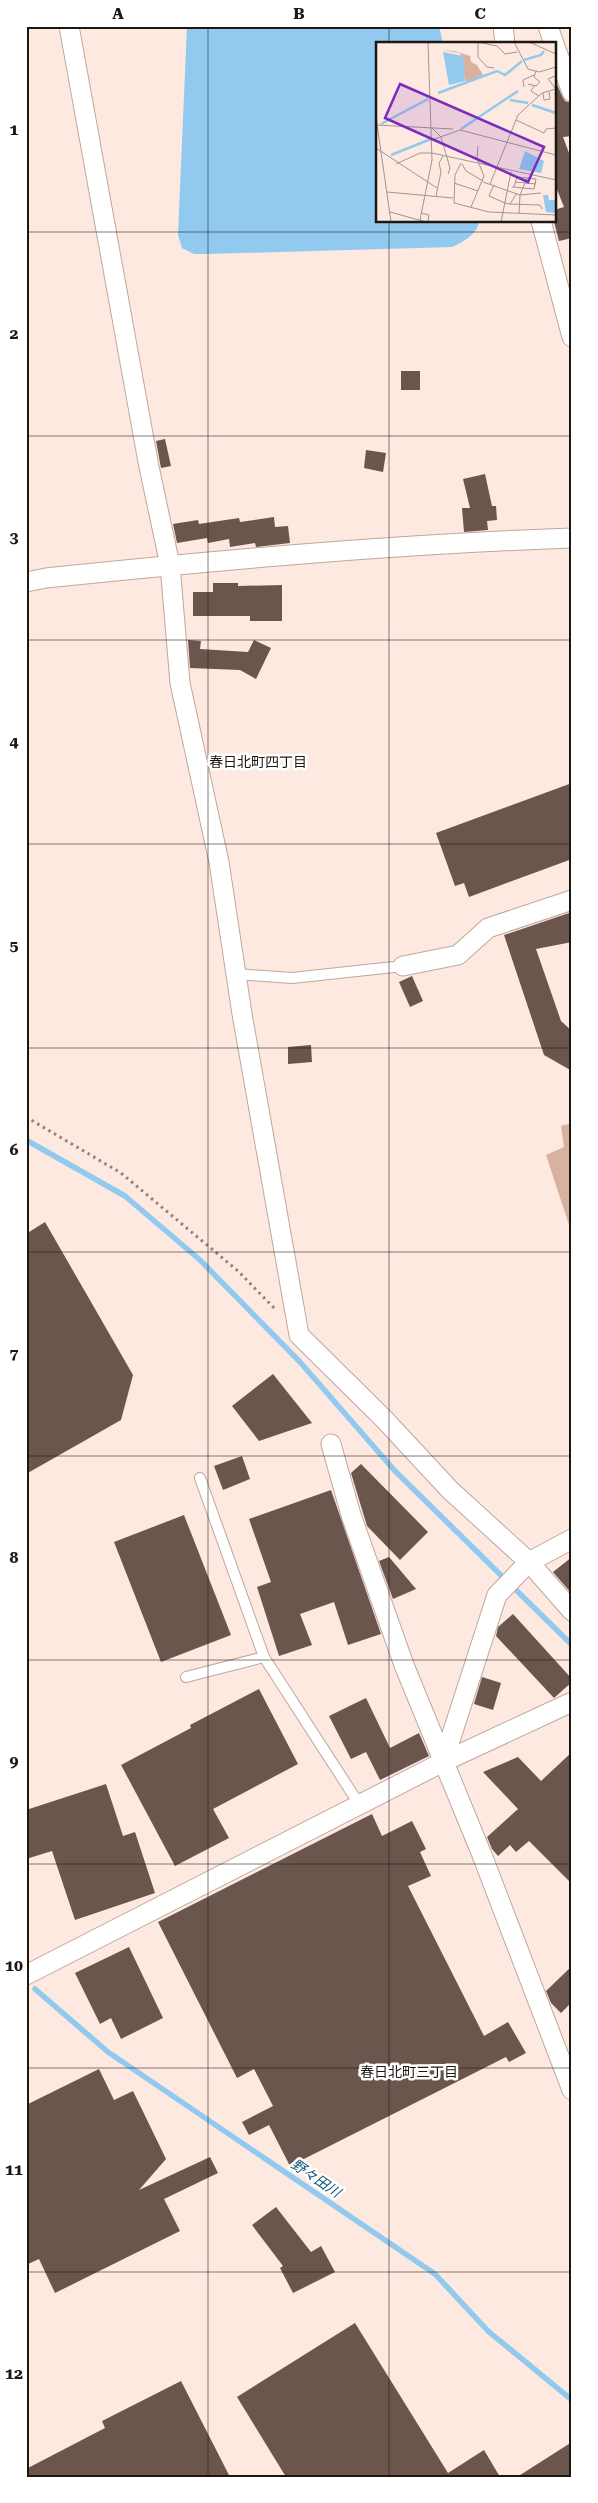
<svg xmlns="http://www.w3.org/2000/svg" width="598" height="2503" viewBox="0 0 598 2503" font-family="'Roboto Serif','Noto Sans JP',serif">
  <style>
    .green { fill: #d9b29f }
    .water { fill: #91caee }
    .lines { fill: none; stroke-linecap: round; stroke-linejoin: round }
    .stream { stroke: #91caee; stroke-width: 5.5 }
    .building { fill: #6a564c }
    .service-casing { stroke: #bfa79d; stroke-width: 12 }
    .minor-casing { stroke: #bfa79d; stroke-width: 21 }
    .path { stroke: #90827b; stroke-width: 3; stroke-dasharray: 2.5 4; stroke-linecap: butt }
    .service { stroke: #fff; stroke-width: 10 }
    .minor { stroke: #fff; stroke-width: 19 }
    .grid { fill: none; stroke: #1e1612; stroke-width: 1; stroke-opacity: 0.55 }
    .labels { text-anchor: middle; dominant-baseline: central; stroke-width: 5; stroke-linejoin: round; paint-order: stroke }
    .neighbourhood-label { font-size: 14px; fill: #1e1612; stroke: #fff }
    .water-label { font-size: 14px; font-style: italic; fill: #0e5476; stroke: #fff }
    .inset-river { fill: none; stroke: #91caee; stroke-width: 2.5 }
    .inset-road { fill: none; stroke: #a4958e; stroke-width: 1 }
    .view { fill: #7b2cbf; fill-opacity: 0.15; stroke: #7b2cbf; stroke-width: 2.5 }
    .inset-edge { fill: none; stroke: #1e1612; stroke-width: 2.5 }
    .neatline { fill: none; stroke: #1e1612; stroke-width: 2 }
    .grid-label { font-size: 16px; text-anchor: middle; font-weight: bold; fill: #1e1612 }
  </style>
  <rect width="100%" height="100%" fill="#fde9e0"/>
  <polygon class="green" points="572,1123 572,1234 546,1155 564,1147 561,1126"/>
  <path class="water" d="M187,26h252l4,18h-66v177h102c-1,13 -16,21 -27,26l-246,7h-12l-12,-6 -4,-13z"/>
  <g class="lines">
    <g class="stream">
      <polyline points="26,1140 125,1196 200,1260 300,1362 395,1471 572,1645"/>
      <polyline points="35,1989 108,2052 435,2274 488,2331 572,2400"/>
    </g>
  </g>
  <g class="building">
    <polygon points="554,77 562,96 565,101 572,103 572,136 563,137 572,161 572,238 559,241 554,222 554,210 564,207 554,182"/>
    <rect x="401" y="371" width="19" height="19"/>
    <polygon points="165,439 171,466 161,468 156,441"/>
    <polygon points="366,450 386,453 383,472 364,468"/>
    <polygon points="485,474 492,506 496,506 497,520 487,521 488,530 464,532 462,508 470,508 463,479"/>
    <polygon points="274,517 275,527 288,526 290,543 256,547 255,543 230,547 229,539 208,543 207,538 177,543 173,524 198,520 199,524 239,518 240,522"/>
    <polygon points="213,583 238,583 238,586 282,585 282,621 250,621 250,616 193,616 193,592 213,592"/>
    <polygon points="188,640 201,641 200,649 248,652 254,640 271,648 256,679 240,670 190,668"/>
    <polygon points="572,783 572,859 469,897 464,883 455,886 436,833"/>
    <polygon points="572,912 572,942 536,949 561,1021 572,1031 572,1071 544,1055 504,935"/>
    <polygon points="412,976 423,1001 410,1007 399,982"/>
    <polygon points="311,1045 312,1062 288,1064 288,1047"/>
    <polygon points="45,1222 133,1375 121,1420 26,1474 26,1234"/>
    <polygon points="273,1374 312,1423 259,1441 232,1406"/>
    <polygon points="242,1456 250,1479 223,1490 214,1466"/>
    <polygon points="361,1464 428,1532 400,1560 367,1526 351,1473"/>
    <polygon points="331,1490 381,1634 348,1645 334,1602 300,1614 312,1645 279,1656 257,1587 271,1582 249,1519"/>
    <polygon points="184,1515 231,1635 161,1662 114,1542"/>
    <polygon points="389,1557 416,1589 393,1599 379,1561"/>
    <polygon points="572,1557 572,1594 553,1572"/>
    <polygon points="513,1614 572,1679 572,1682 554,1698 496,1636 498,1627"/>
    <polygon points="482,1677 501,1683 493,1710 474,1704"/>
    <polygon points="259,1689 298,1764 213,1809 229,1838 175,1866 121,1765 191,1728 190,1725"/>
    <polygon points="366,1698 390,1748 419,1733 429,1756 380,1780 366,1752 351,1759 329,1716"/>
    <polygon points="572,1752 572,1884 529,1841 516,1852 510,1845 498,1856 492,1849 487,1837 518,1809 483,1772 518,1757 541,1781"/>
    <polygon points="106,1784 123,1836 135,1832 155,1893 75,1920 52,1851 26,1859 26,1810"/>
    <polygon points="372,1814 382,1836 412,1821 426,1849 420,1852 431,1876 408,1886 484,2036 508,2022 526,2053 509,2062 506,2057 290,2166 269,2125 249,2135 242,2122 273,2106 254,2069 237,2078 158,1922"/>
    <polygon points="129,1947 163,2018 121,2039 111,2018 100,2024 75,1973"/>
    <polygon points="572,1966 572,2002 561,2013 551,2003 546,1991"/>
    <polygon points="99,2069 114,2100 133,2091 166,2159 139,2190 210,2157 218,2173 164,2199 180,2231 55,2293 39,2259 26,2265 26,2105"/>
    <polygon points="276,2207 311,2252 321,2246 335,2272 293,2293 280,2268 283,2266 252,2225"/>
    <polygon points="355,2323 448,2473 484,2450 500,2477 286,2477 237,2397"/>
    <polygon points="181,2381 230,2477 26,2477 26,2469 105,2428 102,2421"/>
    <polygon points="572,2442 572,2477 517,2477"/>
  </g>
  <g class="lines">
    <g class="service-casing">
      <g id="service">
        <polyline points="236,974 292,978 403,966"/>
        <polyline points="200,1478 264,1657 359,1804"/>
        <polyline points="186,1677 264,1657"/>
      </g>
    </g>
    <g class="minor-casing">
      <g id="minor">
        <polyline points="69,26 149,467 170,565 180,683 219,862 242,1014 299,1335 384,1419 450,1490 529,1562 572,1611"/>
        <polyline points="503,26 505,44"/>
        <polyline points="548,26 554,44"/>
        <polyline points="554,44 572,92"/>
        <polyline points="541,221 572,337"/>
        <path d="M26,582l20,-4c175,-18 350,-34 526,-40"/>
        <polyline points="403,966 458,955 488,928 572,900"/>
        <polyline points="331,1444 351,1515 404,1665 482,1855 572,2090"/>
        <polyline points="443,1762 497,1595 529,1562 572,1539"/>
        <polyline points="26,1975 443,1762 572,1702"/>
      </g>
    </g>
    <polyline class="path" points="26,1117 121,1173 238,1271 276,1310"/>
    <use href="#service" class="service"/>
    <use href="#minor" class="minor"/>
  </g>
  <path class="grid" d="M208,26v2451M389,26v18M389,221v2256M26,232h546M26,436h546M26,640h546M26,844h546M26,1048h546M26,1252h546M26,1456h546M26,1660h546M26,1864h546M26,2068h546M26,2272h546"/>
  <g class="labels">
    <g class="neighbourhood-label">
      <text x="258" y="762">春日北町四丁目</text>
      <text x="409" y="2072">春日北町三丁目</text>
    </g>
    <g class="water-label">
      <text transform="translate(316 2178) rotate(34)">野々田川</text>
    </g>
  </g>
  <g transform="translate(376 42)">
    <rect width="180" height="180" fill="#fde9e0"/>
    <path d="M66,8l13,1 15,5 1,6 6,3 6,10 -17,8 -6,-30z" fill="#d9b29f"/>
    <path d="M67,10l20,4 2,25 -16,4zM149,109l19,10 -3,12 -22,-4zM167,153h5l1,5h7l-1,13 -9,-1z" fill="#91caee"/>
    <path class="inset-river" d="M148,18l17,-5 3,-4M62,51l59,-22 8,4 17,-14M134,58l18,3M156,63l24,8M5,82l47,-25M85,87l57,-38M15,113l40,-16"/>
    <path class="inset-road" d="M101,0l20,4 8,8 12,-2M138,0l14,27 11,3 17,-5M153,0l27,12M102,1v14l9,10 7,1M152,42l8,2 4,-4 -6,-5 2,-6M158,44l-3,5 8,5M148,45l-1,-7 11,-5M167,51l1,7 6,-1 -1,-7M179,53l1,-6 -8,-10 7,-3M0,75l15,105M140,78l28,13 2,-4 10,-1M0,83l77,4M56,86l9,9 9,31 -2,6M56,98l28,-10 96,25M0,106l61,40M85,121l-6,12 -1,28 35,9 67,3M20,122l24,-11h12l124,27M86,122l4,7 17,10M151,136l-7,17 21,-2M107,140l37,13 -1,18M139,140l21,2M78,141l24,8M114,142l28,-69 24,-22 14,-4M118,143l-5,11 16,7 5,1 7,-11M136,145h2l9,1 11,1 2,-10 -19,-2 -3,10M11,150l66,6M60,154l5,-24 -2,-9 4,-7M134,162l30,1 2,4M95,165l13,-31 -7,-17 1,-13M14,170l36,10M45,171l8,2 -1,7M44,178l12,-60 -4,-118M125,180l10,-50"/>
    <path class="view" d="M24,42l144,63 -16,35 -143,-64z"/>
    <rect width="180" height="180" class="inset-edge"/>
  </g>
  <rect width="598" height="2503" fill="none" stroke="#ffffff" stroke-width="55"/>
  <rect x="28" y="28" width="542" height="2448" class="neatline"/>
  <g class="grid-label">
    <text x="118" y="19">A</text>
    <text x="299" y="19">B</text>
    <text x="480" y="19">C</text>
    <text x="14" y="135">1</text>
    <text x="14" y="339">2</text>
    <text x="14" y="543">3</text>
    <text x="14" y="747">4</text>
    <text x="14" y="951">5</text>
    <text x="14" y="1155">6</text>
    <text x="14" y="1359">7</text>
    <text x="14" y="1563">8</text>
    <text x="14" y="1767">9</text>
    <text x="14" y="1971">10</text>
    <text x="14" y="2175">11</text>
    <text x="14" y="2379">12</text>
  </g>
</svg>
